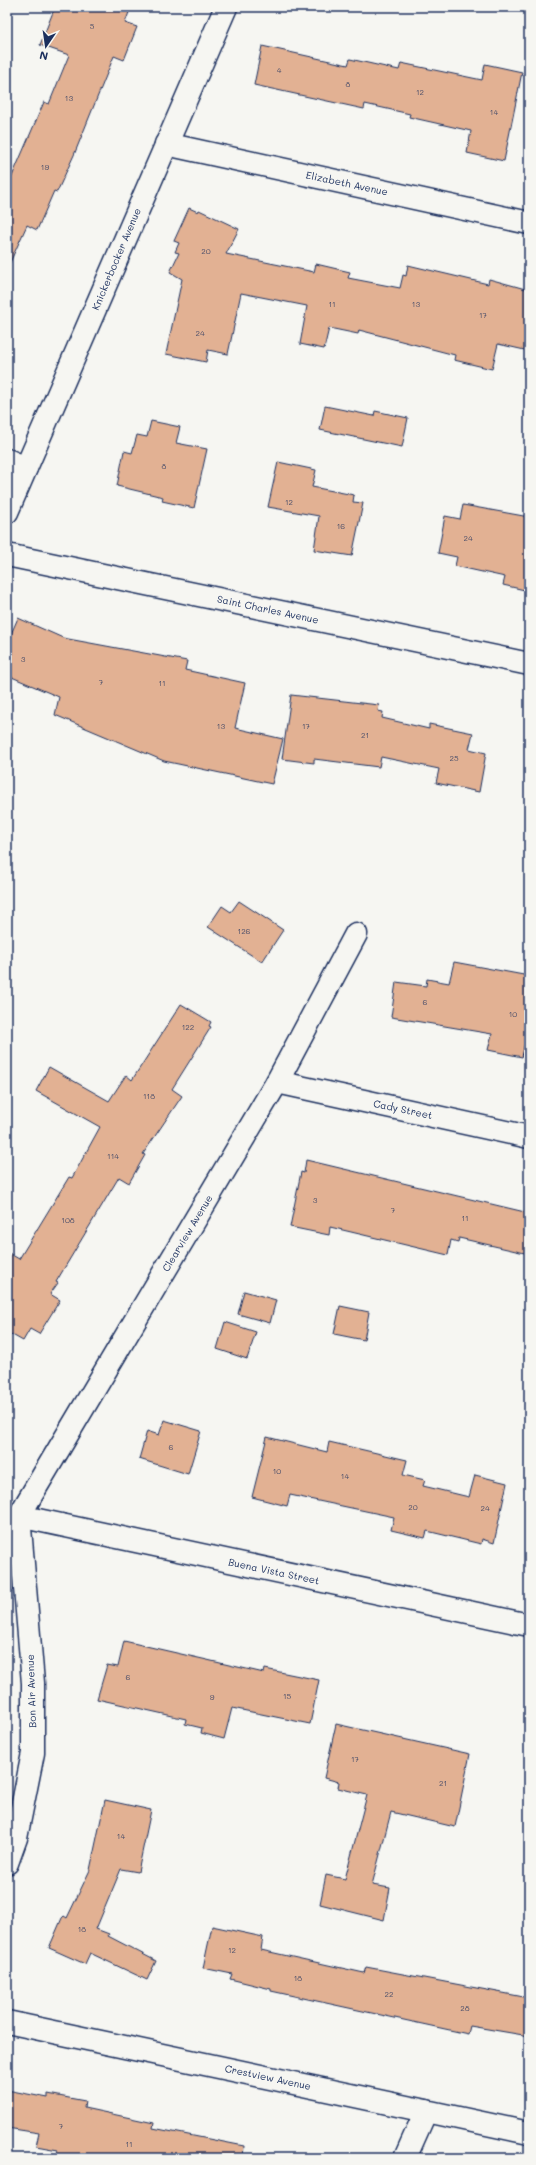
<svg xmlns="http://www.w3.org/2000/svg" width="536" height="2165" viewBox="0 0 536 2165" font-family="Mali,sans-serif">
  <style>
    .building { fill: #e2b193; stroke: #1b2f5e }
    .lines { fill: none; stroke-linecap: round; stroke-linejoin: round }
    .street-casing { stroke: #1b2f5e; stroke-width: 25 }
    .secondary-casing { stroke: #1b2f5e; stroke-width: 25 }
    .street { stroke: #f6f6f2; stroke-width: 22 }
    .secondary { stroke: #f6f6f2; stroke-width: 22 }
    .labels { text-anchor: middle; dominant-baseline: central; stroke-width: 3; stroke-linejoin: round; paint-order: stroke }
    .number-label { font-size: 8px; fill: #4d506b }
    .street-label { font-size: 10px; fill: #1b2f5e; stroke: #f6f6f2 }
  </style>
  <rect width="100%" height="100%" fill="#f6f6f2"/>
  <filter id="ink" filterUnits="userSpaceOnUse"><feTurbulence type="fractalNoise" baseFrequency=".025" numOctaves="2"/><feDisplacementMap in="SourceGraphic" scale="8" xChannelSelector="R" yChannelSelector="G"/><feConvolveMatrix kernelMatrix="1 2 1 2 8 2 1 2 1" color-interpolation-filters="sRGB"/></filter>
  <g filter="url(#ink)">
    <g class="building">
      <polygon points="55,7 131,7 125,23 137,27 124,60 114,56 74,155 57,192 54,191 37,230 27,225 7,269 7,188 44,102 49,104 69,55 40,45"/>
      <polygon points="262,46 348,65 350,59 399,70 401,63 482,80 485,64 522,72 504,161 467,153 471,131 409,117 410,114 365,104 364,109 254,85"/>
      <polygon points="189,208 198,212 199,210 239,229 226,254 314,272 316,264 350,272 348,278 400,288 403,275 406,276 408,265 488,284 489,279 529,290 529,351 498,344 492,369 454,360 455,355 359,330 358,334 329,328 324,349 300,344 307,306 241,293 228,354 208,350 206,362 166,354 182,279 170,272 179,253 175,252 179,243 174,241"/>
      <polygon points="325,406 374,416 375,411 408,418 402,447 320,430"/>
      <polygon points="151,421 180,427 176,443 207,449 194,508 162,501 163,497 117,486 124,451 132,453 137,435 147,437"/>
      <polygon points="278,462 316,470 312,487 354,495 353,502 363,503 352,556 314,550 319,516 268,507"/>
      <polygon points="463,505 529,517 529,591 503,585 505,577 455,566 457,557 438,553 445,516 460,519"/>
      <polygon points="18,618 63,638 187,661 185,670 245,683 235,728 283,739 272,784 164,761 55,715 59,697 7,675 7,643"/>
      <polygon points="291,695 379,705 378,711 383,712 382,718 429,729 429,724 473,733 469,749 486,753 479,792 436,783 439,769 381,757 379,767 314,759 314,763 282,759"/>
      <polygon points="239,901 283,930 262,962 208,927 222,906 231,912"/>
      <polygon points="454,962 529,976 529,1022 522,1057 488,1050 492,1034 391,1017 396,982 426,986 427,979 449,983"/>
      <polygon points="181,1004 211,1022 209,1026 211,1027 172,1089 182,1096 143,1154 145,1155 129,1183 119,1177 56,1282 58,1283 50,1294 60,1300 39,1334 30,1329 23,1341 7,1332 7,1252 19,1259 69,1177 72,1178 100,1127 36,1091 49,1067 109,1101 126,1075 132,1080"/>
      <polygon points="306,1160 529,1213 529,1254 459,1238 458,1242 451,1240 448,1255 330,1227 329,1235 290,1227 301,1172 304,1173"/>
      <polygon points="244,1291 276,1300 270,1323 238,1314"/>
      <polygon points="340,1306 369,1312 364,1340 334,1334"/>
      <polygon points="225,1322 256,1332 247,1359 217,1349"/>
      <polygon points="164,1420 201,1431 188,1474 139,1459 147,1431 159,1435"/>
      <polygon points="267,1437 327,1452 329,1442 407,1460 403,1475 425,1480 423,1486 469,1497 475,1475 507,1483 494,1543 482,1539 481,1544 427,1531 425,1538 391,1530 394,1517 290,1495 287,1506 252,1497"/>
      <polygon points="124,1641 264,1673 265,1669 319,1680 310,1724 232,1708 224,1739 201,1733 202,1728 185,1724 186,1719 97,1699 107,1665 118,1667"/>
      <polygon points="336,1724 470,1754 455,1827 391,1812 372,1885 390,1888 384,1920 320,1904 326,1875 345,1879 367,1795 338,1788 339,1782 324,1778"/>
      <polygon points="105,1800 151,1810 138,1872 121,1869 96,1929 109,1934 108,1936 156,1961 147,1980 90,1953 85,1964 49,1948 62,1918 64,1916 67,1918 90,1870"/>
      <polygon points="212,1926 263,1937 261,1950 364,1973 366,1967 529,1998 529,2036 470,2026 468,2034 271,1991 271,1989 230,1979 232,1974 203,1968"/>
      <polygon points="7,2090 48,2098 48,2094 85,2101 84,2108 154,2123 153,2128 244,2146 243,2158 56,2158 58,2150 36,2146 39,2133 7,2128"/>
    </g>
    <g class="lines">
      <g class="street-casing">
        <g id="street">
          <polyline points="166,144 529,223"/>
          <polyline points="7,460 26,468"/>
          <polyline points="7,512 226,7"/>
          <polyline points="7,555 529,664"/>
          <polyline points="356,934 277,1082 19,1516 529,1625"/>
          <polyline points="277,1082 529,1137"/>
          <polyline points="405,2158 426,2111"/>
        </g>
      </g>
      <g class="secondary-casing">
        <g id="secondary">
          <polyline points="7,1523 19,1516 33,1683 33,1753 16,1838 7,1863"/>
          <polyline points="7,2022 529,2133"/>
        </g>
      </g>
      <use href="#street" class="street"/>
      <use href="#secondary" class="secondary"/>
    </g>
  </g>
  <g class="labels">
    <g class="number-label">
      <text x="92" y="26">5</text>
      <text x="279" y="70">4</text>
      <text x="348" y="84">8</text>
      <text x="420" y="92">12</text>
      <text x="69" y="98">13</text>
      <text x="494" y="112">14</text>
      <text x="45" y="167">19</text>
      <text x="206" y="251">20</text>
      <text x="332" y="304">11</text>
      <text x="416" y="304">13</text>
      <text x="483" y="315">17</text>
      <text x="200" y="333">24</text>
      <text x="164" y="466">8</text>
      <text x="289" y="502">12</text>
      <text x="341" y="526">16</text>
      <text x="468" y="538">24</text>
      <text x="23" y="659">3</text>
      <text x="101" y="682">7</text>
      <text x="162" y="683">11</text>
      <text x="221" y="726">13</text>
      <text x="306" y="726">17</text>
      <text x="365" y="735">21</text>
      <text x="454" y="758">25</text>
      <text x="244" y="931">126</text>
      <text x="425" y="1002">6</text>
      <text x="513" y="1014">10</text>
      <text x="188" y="1027">122</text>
      <text x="149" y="1096">118</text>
      <text x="113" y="1156">114</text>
      <text x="315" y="1200">3</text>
      <text x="393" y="1210">7</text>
      <text x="465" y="1218">11</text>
      <text x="68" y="1220">108</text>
      <text x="171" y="1447">6</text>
      <text x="277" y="1471">10</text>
      <text x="345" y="1476">14</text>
      <text x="413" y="1507">20</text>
      <text x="485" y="1508">24</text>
      <text x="128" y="1677">6</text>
      <text x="287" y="1696">15</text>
      <text x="212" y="1697">9</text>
      <text x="355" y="1759">17</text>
      <text x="443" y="1783">21</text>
      <text x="121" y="1836">14</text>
      <text x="82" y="1929">18</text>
      <text x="232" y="1950">12</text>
      <text x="298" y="1978">18</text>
      <text x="389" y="1994">22</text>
      <text x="465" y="2008">28</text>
      <text x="61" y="2126">7</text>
      <text x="129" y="2144">11</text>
    </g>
    <g class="street-label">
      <text transform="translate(347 183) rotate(12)">Elizabeth Avenue</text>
      <text transform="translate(116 259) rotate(-67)">Knickerbocker Avenue</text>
      <text transform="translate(268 609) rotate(12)">Saint Charles Avenue</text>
      <text transform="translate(403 1109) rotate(12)">Cady Street</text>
      <text transform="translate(187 1233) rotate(-59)">Clearview Avenue</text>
      <text transform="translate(274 1571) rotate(12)">Buena Vista Street</text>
      <text transform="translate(31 1691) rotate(-92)">Bon Air Avenue</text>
      <text transform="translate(268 2077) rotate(12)">Crestview Avenue</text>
    </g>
  </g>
  <rect width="536" height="2165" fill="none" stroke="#f6f6f2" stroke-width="24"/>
  <rect x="12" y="12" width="512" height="2141" fill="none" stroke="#1b2f5e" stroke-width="1.5" filter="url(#ink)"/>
  <g transform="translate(46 46) rotate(193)" stroke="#f6f6f2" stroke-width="3" paint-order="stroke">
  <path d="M0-3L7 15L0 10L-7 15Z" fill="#1b2f5e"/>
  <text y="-6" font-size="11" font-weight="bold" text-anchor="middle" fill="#1b2f5e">N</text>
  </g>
</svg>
